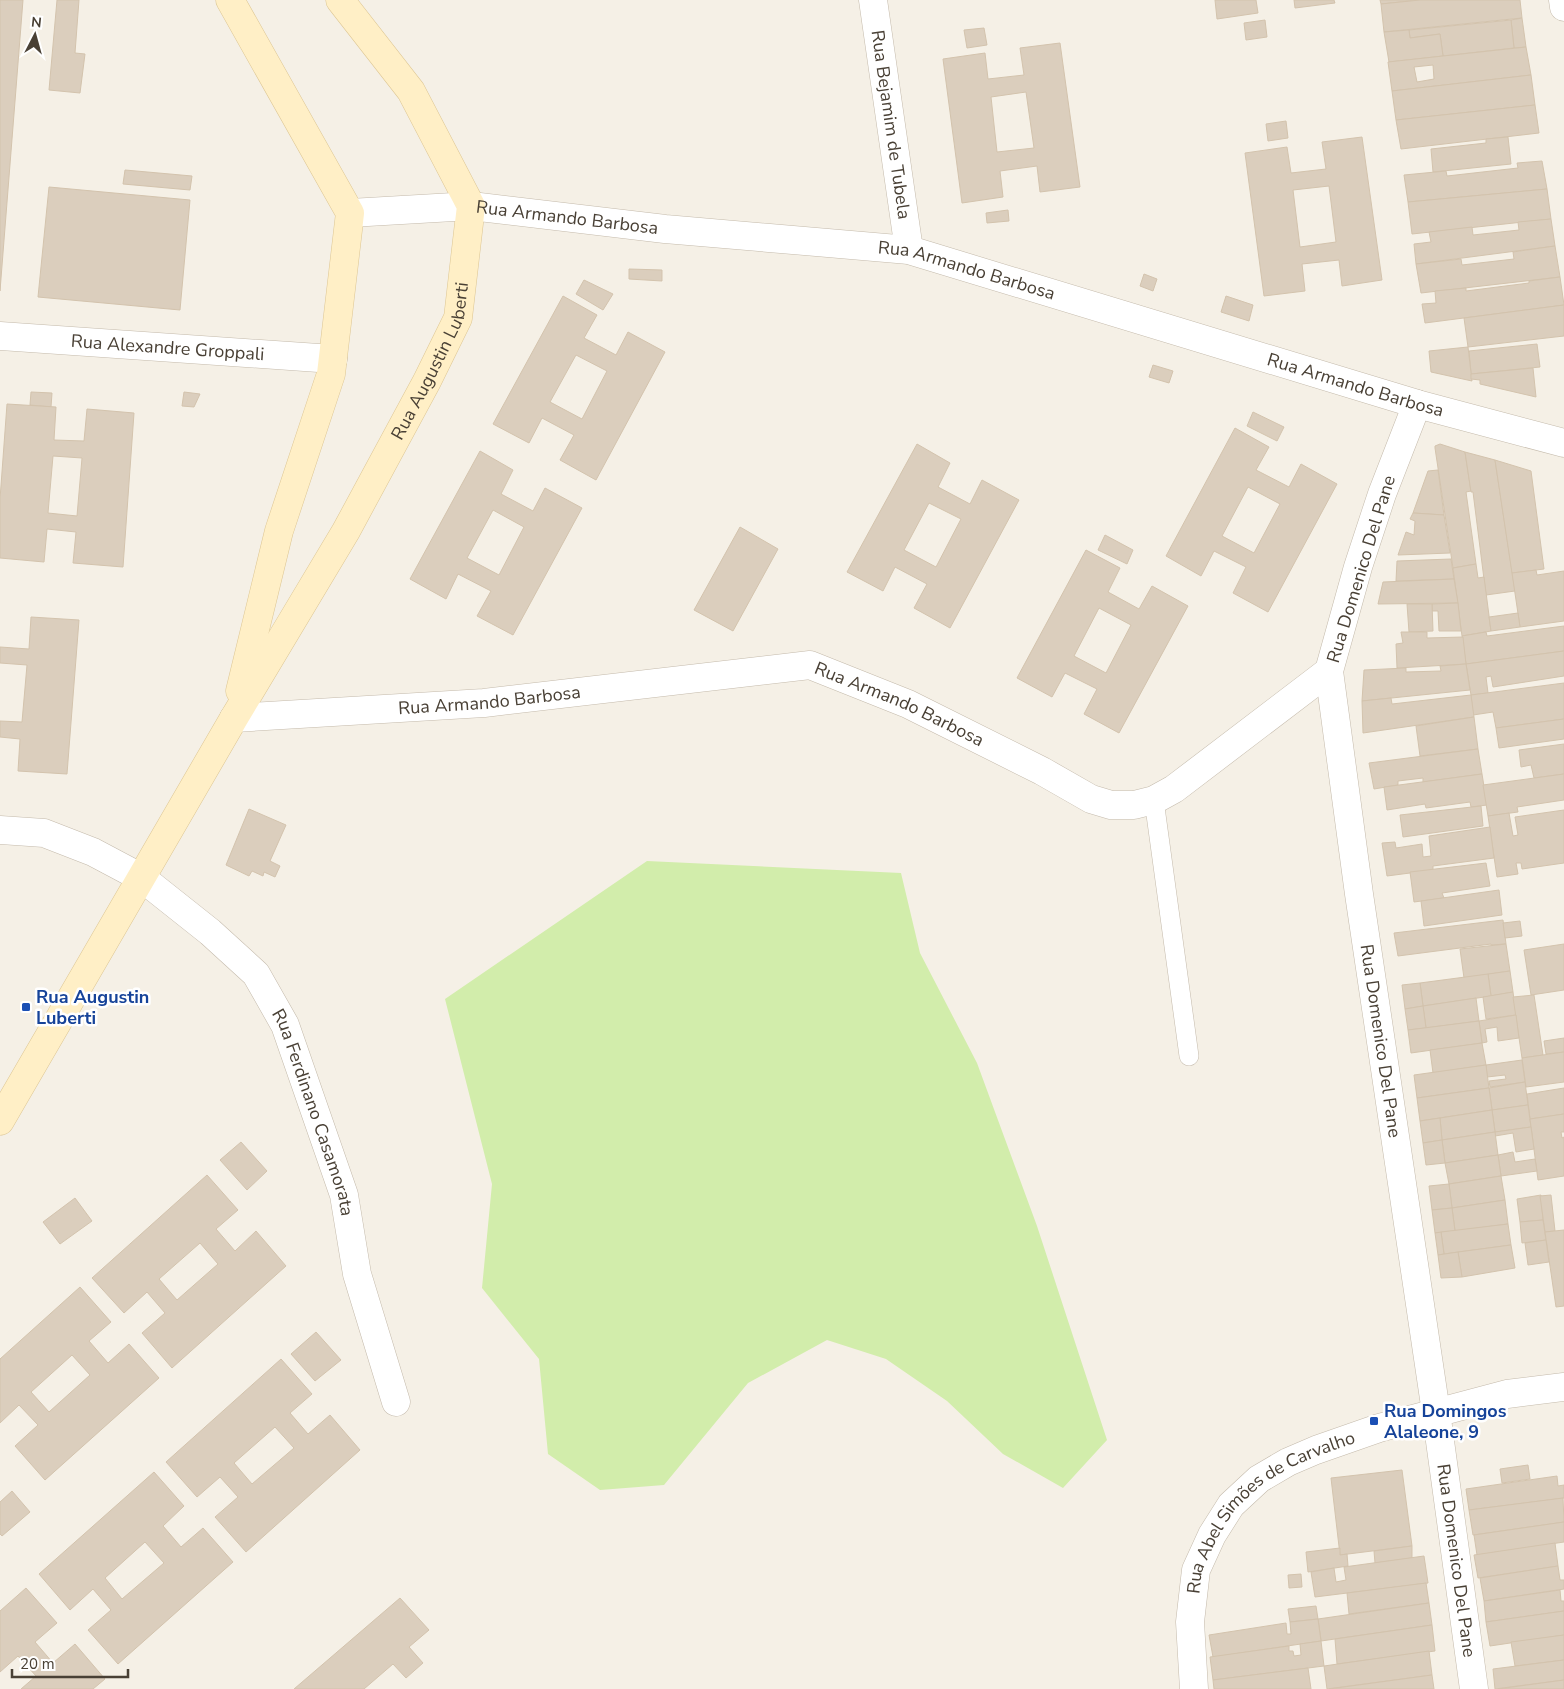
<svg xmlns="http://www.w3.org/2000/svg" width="1564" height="1689" viewBox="0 0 1564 1689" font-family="'Nunito Sans',sans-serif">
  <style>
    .green { fill: #d2edab }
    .building { fill: #dbcebd; stroke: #d3c3ad; fill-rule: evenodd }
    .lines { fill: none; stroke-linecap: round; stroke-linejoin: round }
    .lane-casing { stroke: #c4baab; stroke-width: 20 }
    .street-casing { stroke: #c4baab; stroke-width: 29 }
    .secondary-casing { stroke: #ddc693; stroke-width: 29 }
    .lane { stroke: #fff; stroke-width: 19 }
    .street { stroke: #fff; stroke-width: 28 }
    .secondary { stroke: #ffefc6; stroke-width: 28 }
    .transit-dot { fill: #1a4fb4; stroke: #fff; stroke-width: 2 }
    .labels { text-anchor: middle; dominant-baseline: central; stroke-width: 5; stroke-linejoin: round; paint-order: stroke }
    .street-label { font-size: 18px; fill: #494035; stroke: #fff }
    .transit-label { font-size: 18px; font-weight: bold; fill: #164399; stroke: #fff; text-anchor: start }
  </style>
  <rect width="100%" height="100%" fill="#f5f0e6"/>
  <polygon class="green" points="647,861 901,873 920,953 977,1063 1037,1226 1107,1440 1063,1488 1003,1454 947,1401 886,1359 827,1340 748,1383 664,1485 600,1490 548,1454 539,1359 482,1288 492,1184 445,999"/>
  <g class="building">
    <polygon points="0,0 23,0 0,291"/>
    <polygon points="57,0 79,0 75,53 85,54 80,93 49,90"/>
    <polygon points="1215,0 1256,0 1258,13 1217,19"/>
    <polygon points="1294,0 1334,0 1335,3 1295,8"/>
    <polygon points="1380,0 1420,0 1381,4"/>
    <polygon points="1420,0 1520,0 1522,18 1384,32 1381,4"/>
    <polygon points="1522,18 1526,47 1514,48 1511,20"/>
    <polygon points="1265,20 1267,37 1246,40 1244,23"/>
    <polygon points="1511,20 1514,48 1443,56 1440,34 1410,38 1409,30"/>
    <polygon points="984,28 987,45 967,48 964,30"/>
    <polygon points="1409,30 1410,38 1440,34 1443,56 1389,62 1384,32"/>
    <path d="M1060,43l20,144 -40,5 -3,-26 -37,5 3,26 -41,6 -19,-144 42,-6 3,26 36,-4 -4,-27zM1026,92l8,56 -37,4 -6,-55z"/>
    <path d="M1526,47l5,28 -139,16 -4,-29zM1433,65l1,14 -17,3 -3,-15z"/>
    <polygon points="1531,75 1535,105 1396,120 1392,91"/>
    <polygon points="1535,105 1539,133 1401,149 1396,120"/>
    <polygon points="1286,121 1288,138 1268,141 1266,124"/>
    <path d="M1362,137l20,143 -40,6 -3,-26 -37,4 3,27 -41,5 -19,-143 42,-6 4,26 35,-4 -4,-27zM1329,186l7,56 -36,5 -7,-57z"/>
    <polygon points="1508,137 1511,164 1433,172 1431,149 1486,143 1486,139"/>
    <polygon points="1542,161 1547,189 1408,202 1404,175 1446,171 1447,176 1518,168 1517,163"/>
    <polygon points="125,170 192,176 190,190 123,184"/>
    <polygon points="49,187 190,200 180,310 38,297"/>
    <polygon points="1547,189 1551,219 1412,234 1408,202"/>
    <polygon points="1008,210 1009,221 987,223 986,213"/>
    <polygon points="1551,219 1555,246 1416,264 1414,244 1431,242 1429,232 1472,227 1473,235 1519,230 1518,222"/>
    <polygon points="1555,246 1560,277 1421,293 1416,264 1461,259 1462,265 1514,259 1513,252"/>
    <polygon points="629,269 662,270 662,281 629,279"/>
    <polygon points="1144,274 1157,279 1153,291 1140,286"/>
    <polygon points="1560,277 1564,305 1425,323 1422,304 1436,303 1435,291 1466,288 1466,291 1529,283 1529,281"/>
    <polygon points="584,280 613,294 603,310 576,294"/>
    <path d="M563,296l34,19 -13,23 32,17 12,-23 37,20 -69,128 -36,-20 14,-25 -32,-17 -13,25 -36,-19zM576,355l31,16 -25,48 -32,-17z"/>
    <polygon points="1226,296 1253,305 1249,321 1221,312"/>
    <polygon points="1564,305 1564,336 1468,347 1464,318"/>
    <polygon points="1537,344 1540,367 1471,374 1469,351"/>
    <polygon points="1468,347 1472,381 1431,372 1429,351"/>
    <polygon points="1153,365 1173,371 1169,383 1149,377"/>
    <polygon points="1533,368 1536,397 1480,384 1480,380 1471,379 1471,374"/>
    <polygon points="31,392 52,393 51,407 30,405"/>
    <polygon points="184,392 200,394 194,407 182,406"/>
    <path d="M7,404l49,3 -2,33 30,1 3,-32 47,4 -11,154 -50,-4 3,-31 -29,-3 -3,33 -44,-4v-59zM53,456l29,2 -5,58 -29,-3z"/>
    <polygon points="1253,412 1284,427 1277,441 1247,426"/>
    <path d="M1235,428l34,19 -13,23 33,17 12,-23 36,20 -69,128 -35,-19 13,-26 -32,-16 -13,25 -35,-20zM1248,487l32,17 -26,49 -32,-17z"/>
    <path d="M917,444l33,19 -12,24 32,17 12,-24 37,20 -69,128 -36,-20 13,-24 -32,-17 -12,24 -36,-19zM929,503l32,16 -25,48 -32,-17z"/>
    <polygon points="1440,444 1465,452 1471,491 1466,492 1476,564 1453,568 1435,448 1435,446"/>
    <path d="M480,451l33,19 -12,24 32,17 12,-23 37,20 -69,127 -36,-19 14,-25 -33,-17 -12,25 -36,-20zM493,510l31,17 -25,48 -32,-17z"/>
    <polygon points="1465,452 1495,460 1515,591 1486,595 1473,492 1471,492"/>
    <polygon points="1495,460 1531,471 1544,569 1512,573"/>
    <polygon points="1438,470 1444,515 1413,513 1428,471"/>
    <polygon points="1413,513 1444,515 1450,553 1398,555 1406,532 1414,535 1415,521 1410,519"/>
    <polygon points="740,527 778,549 733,631 694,610"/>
    <polygon points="1105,535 1133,550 1127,564 1098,550"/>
    <path d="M1086,550l34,18 -12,24 31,17 13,-23 36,20 -69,127 -35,-19 13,-25 -32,-16 -13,24 -35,-19zM1099,608l32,17 -25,48 -32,-17z"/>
    <polygon points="1451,559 1454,579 1396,581 1397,561"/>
    <polygon points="1476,564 1478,578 1484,577 1491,631 1462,636 1453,568"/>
    <polygon points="1536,570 1537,575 1564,571 1564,621 1520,627 1512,573"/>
    <polygon points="1454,579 1458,603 1378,604 1383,582"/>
    <polygon points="1458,603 1461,631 1439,631 1438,611 1432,611 1432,604"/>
    <polygon points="1407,604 1432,604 1433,631 1409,632"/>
    <polygon points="1518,613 1520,627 1491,631 1489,617"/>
    <polygon points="31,617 79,620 67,774 18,771 20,739 0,737 0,721 22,722 27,665 0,663 0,647 29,649"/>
    <polygon points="1564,626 1564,651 1466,664 1462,636 1486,632 1487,636"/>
    <polygon points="1401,632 1427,632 1427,638 1463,637 1466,664 1397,668 1396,644 1403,643"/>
    <polygon points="1564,651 1564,676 1493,687 1491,676 1486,677 1488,693 1471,695 1466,664"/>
    <polygon points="1466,664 1470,690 1362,701 1364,670 1406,668 1406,672 1441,671 1440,666"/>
    <polygon points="1564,683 1564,719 1496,728 1493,712 1473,715 1471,695"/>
    <polygon points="1471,695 1474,717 1363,733 1362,701 1391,698 1392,704"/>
    <polygon points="1474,717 1478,749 1420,756 1416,726"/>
    <polygon points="1564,719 1564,739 1499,748 1496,728"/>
    <polygon points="1564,744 1564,774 1534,778 1531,765 1521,767 1519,750"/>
    <polygon points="1478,749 1482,774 1423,782 1423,778 1398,781 1398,785 1374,789 1369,763"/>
    <polygon points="1482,774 1487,805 1471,807 1470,802 1426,808 1425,804 1387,810 1384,787"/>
    <polygon points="1564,774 1564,800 1517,807 1518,812 1488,816 1483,785"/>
    <polygon points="1481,806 1483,826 1403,837 1400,815"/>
    <polygon points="249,809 286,825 270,861 280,866 275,877 264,872 263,876 252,871 249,876 226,865"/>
    <polygon points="1564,810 1564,863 1522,869 1521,863 1516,863 1518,874 1497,877 1488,816 1509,813 1513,836 1518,835 1515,817"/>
    <polygon points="1490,827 1494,858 1433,866 1433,870 1387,876 1382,843 1395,842 1396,848 1422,844 1423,857 1431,856 1429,836"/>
    <polygon points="1486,863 1490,886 1442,893 1444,898 1414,902 1410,872"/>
    <polygon points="1499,890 1502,915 1424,926 1421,901"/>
    <polygon points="1503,920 1506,944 1491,945 1491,944 1398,956 1394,933"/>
    <polygon points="1520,921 1522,936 1505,938 1503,923"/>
    <polygon points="1506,944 1510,971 1464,978 1460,949"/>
    <polygon points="1564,944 1564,990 1531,995 1524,950"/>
    <polygon points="1510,971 1513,992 1491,996 1488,974"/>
    <polygon points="1488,974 1491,996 1423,1006 1420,983"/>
    <polygon points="1420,983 1423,1006 1405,1009 1402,985"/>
    <polygon points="1513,992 1516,1015 1486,1019 1483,997"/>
    <polygon points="1534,995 1543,1055 1522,1058 1513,997"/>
    <polygon points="1476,998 1479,1021 1426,1028 1423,1006"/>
    <polygon points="1423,1006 1426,1028 1408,1030 1405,1009"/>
    <polygon points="1516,1015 1519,1038 1498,1041 1497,1027 1485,1029 1487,1042 1482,1043 1479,1021"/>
    <polygon points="1479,1021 1482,1043 1411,1053 1408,1030"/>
    <polygon points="1564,1038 1564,1052 1546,1054 1544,1041"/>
    <polygon points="1482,1043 1486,1065 1433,1073 1430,1050"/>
    <polygon points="1564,1052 1564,1082 1526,1087 1522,1058"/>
    <polygon points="1522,1060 1525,1082 1490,1087 1489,1081 1506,1079 1505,1075 1487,1077 1486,1065"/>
    <polygon points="1486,1065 1489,1088 1417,1098 1414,1075"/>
    <polygon points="1525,1082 1528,1105 1492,1110 1489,1088"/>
    <polygon points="1489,1088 1492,1110 1420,1121 1417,1098"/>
    <polygon points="1564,1088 1564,1114 1530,1119 1527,1094"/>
    <polygon points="1528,1105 1531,1127 1495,1132 1492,1110"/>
    <polygon points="1492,1110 1495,1132 1442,1140 1440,1118"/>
    <polygon points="1564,1114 1564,1132 1561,1132 1562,1138 1564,1137 1564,1176 1538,1180 1530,1119"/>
    <polygon points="1440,1118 1442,1140 1423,1143 1420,1121"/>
    <polygon points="1531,1127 1534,1149 1516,1152 1513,1133 1495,1136 1495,1132"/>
    <polygon points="1495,1132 1498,1155 1445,1163 1442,1140"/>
    <polygon points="1442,1140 1445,1163 1426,1165 1423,1143"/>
    <polygon points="241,1142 267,1171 247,1190 220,1160"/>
    <polygon points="1513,1152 1515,1162 1535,1159 1537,1171 1501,1176 1498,1155"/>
    <polygon points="1498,1155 1501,1176 1449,1184 1445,1163"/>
    <path d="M207,1175l31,35 -22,19 19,22 21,-20 30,35 -114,102 -30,-35 23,-20 -18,-21 -23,21 -32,-35zM200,1243l18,21 -41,36 -18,-21z"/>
    <polygon points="1501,1176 1505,1200 1452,1208 1449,1184"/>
    <polygon points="1449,1184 1452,1208 1432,1210 1429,1186"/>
    <polygon points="1541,1195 1543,1220 1520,1222 1517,1199"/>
    <polygon points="1551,1195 1555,1231 1545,1232 1540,1196"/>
    <polygon points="75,1198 92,1221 60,1244 43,1222"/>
    <polygon points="1505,1200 1508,1224 1455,1231 1452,1208"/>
    <polygon points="1452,1208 1455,1231 1435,1233 1432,1210"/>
    <polygon points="1543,1220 1546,1240 1522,1243 1520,1222"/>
    <polygon points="1508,1224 1511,1245 1444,1254 1441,1232"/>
    <polygon points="1564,1230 1564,1306 1556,1307 1545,1232"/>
    <polygon points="1441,1232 1444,1254 1438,1255 1435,1233"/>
    <polygon points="1546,1240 1549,1262 1528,1265 1525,1243"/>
    <polygon points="1511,1245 1515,1268 1462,1277 1458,1252"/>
    <polygon points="1458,1252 1462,1277 1441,1278 1438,1255"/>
    <path d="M80,1287l31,35 -22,19 19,22 21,-19 30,34 -114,102 -30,-34 23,-21 -19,-20 -19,18v-64zM72,1355l18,20 -41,37 -18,-20z"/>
    <polygon points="316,1332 341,1360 315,1381 291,1354"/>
    <path d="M281,1359l31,35 -22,19 18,21 22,-19 30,35 -114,102 -31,-35 23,-20 -18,-20 -23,20 -31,-35zM275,1427l19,21 -42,36 -18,-21z"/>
    <polygon points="1528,1465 1530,1479 1502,1483 1500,1469"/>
    <polygon points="1402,1470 1412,1546 1340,1555 1331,1478"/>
    <path d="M154,1472l30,34 -21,20 18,21 22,-19 30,34 -115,102 -30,-34 23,-20 -18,-21 -23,21 -31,-36zM145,1542l19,21 -42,36 -17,-21z"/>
    <polygon points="1557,1476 1558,1486 1564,1485 1564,1498 1469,1510 1466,1489"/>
    <polygon points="12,1491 30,1512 2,1536 0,1534 0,1502"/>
    <polygon points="1563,1498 1564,1522 1473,1535 1469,1510"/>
    <polygon points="1564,1522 1564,1542 1477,1555 1474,1535"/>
    <polygon points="1555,1543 1558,1566 1478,1578 1474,1555"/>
    <polygon points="1412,1546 1412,1558 1375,1563 1374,1551"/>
    <polygon points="1340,1548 1340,1555 1347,1554 1348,1566 1308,1572 1306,1552"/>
    <polygon points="1424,1556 1428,1583 1315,1597 1311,1572 1334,1568 1336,1582 1346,1580 1344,1567"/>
    <polygon points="1558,1566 1560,1580 1564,1580 1564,1589 1484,1601 1480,1578"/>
    <polygon points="1301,1574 1302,1587 1289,1588 1288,1575"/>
    <polygon points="1426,1583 1429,1603 1349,1614 1347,1593"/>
    <polygon points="26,1588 57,1623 35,1642 53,1663 75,1644 105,1679 93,1689 21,1689 36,1676 18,1656 0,1672 0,1611"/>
    <polygon points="1560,1590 1561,1601 1564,1601 1564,1611 1486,1622 1484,1601"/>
    <polygon points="400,1598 429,1630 409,1647 423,1663 406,1678 393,1664 364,1689 294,1689"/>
    <polygon points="1429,1603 1432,1625 1321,1641 1318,1619"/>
    <polygon points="1316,1606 1318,1619 1290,1622 1288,1609"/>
    <polygon points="1564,1611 1564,1635 1490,1646 1486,1622"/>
    <polygon points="1318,1619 1321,1641 1213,1657 1209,1635 1286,1623 1287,1634 1291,1634 1290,1622"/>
    <polygon points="1432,1625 1435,1651 1337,1664 1335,1639"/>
    <polygon points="1564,1635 1564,1660 1515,1666 1511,1642"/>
    <polygon points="1321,1641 1324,1666 1213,1680 1210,1657 1289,1646 1289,1651 1293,1651 1294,1656 1301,1655 1300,1644"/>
    <polygon points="1429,1651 1432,1675 1327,1689 1324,1666"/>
    <polygon points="1564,1660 1564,1680 1495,1689 1493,1669"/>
    <polygon points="1308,1668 1311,1689 1214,1689 1213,1680"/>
    <polygon points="1432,1675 1434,1689 1329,1689"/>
    <polygon points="1564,1680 1564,1689 1498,1689"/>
  </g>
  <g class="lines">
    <g class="lane-casing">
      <polyline id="lane" points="1154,800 1189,1056"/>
    </g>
    <g class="street-casing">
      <g id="street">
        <path id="s1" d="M873,0l36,250"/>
        <polyline points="1563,0 1564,7"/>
        <path id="s2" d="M350,213l121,-7 194,23 244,21 508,154 147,39"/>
        <path id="s3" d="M0,336l333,23"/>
        <path id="s4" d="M1417,404l-35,90 -24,73 -29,104 30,223 77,518 38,277"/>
        <path id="s5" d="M234,718l250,-15 326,-38 98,39 134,67 49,28 20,6h23l20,-5 20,-11 155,-118"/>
        <path id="s6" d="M0,830l44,3 49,19 49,26 68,54 46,42 29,51 59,170 13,79 39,128"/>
        <path id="s7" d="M1194,1689l-4,-67 6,-52 16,-35 19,-30 28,-26 29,-17 28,-12 63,-22 128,-34 57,-7"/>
      </g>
    </g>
    <g class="secondary-casing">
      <g id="secondary">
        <polyline points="230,0 350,213 331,374 279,531 240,691"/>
        <path id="s8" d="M0,1121l234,-403 112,-187 81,-150 31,-63 13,-112 -60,-115 -71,-91"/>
      </g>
    </g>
    <use href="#lane" class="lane"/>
    <use href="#street" class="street"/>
    <use href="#secondary" class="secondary"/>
  </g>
  <g class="transit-dot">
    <rect x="21" y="1002" width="10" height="10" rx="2.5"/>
    <rect x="1369" y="1416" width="10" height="10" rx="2.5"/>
  </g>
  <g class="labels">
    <g class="street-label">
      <text stroke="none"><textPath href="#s1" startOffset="126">Rua Bejamim de Tubela</textPath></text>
      <text stroke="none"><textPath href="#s2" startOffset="218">Rua Armando Barbosa</textPath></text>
      <text stroke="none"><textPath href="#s2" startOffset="622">Rua Armando Barbosa</textPath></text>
      <text stroke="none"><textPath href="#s3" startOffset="168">Rua Alexandre Groppali</textPath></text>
      <text stroke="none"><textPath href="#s8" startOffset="875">Rua Augustin Luberti</textPath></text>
      <text stroke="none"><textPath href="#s2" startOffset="1028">Rua Armando Barbosa</textPath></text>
      <text transform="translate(1361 569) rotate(-73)">Rua Domenico Del Pane</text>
      <text stroke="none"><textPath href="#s5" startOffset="256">Rua Armando Barbosa</textPath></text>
      <text stroke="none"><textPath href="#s5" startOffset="676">Rua Armando Barbosa</textPath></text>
      <text stroke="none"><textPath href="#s4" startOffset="655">Rua Domenico Del Pane</textPath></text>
      <text stroke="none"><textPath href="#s6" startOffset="452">Rua Ferdinano Casamorata</textPath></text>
      <text stroke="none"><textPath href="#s7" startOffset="216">Rua Abel Simões de Carvalho</textPath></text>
      <text stroke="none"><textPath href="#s4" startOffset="1180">Rua Domenico Del Pane</textPath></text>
    </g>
    <g class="transit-label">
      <text x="36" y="997">Rua Augustin<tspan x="36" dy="21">Luberti</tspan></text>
      <text x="1384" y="1411">Rua Domingos<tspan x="1384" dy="21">Alaleone, 9</tspan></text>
    </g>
  </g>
  <g transform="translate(35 35) rotate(6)" stroke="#ffffff" stroke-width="4" paint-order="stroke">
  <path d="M0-4L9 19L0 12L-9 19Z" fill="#494035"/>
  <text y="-8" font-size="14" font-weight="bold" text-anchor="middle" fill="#494035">N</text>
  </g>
  <path d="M12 1669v8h116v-8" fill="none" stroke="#494035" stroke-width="2.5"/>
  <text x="20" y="1669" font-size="15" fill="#494035" stroke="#ffffff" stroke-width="4" paint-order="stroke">20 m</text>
</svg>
